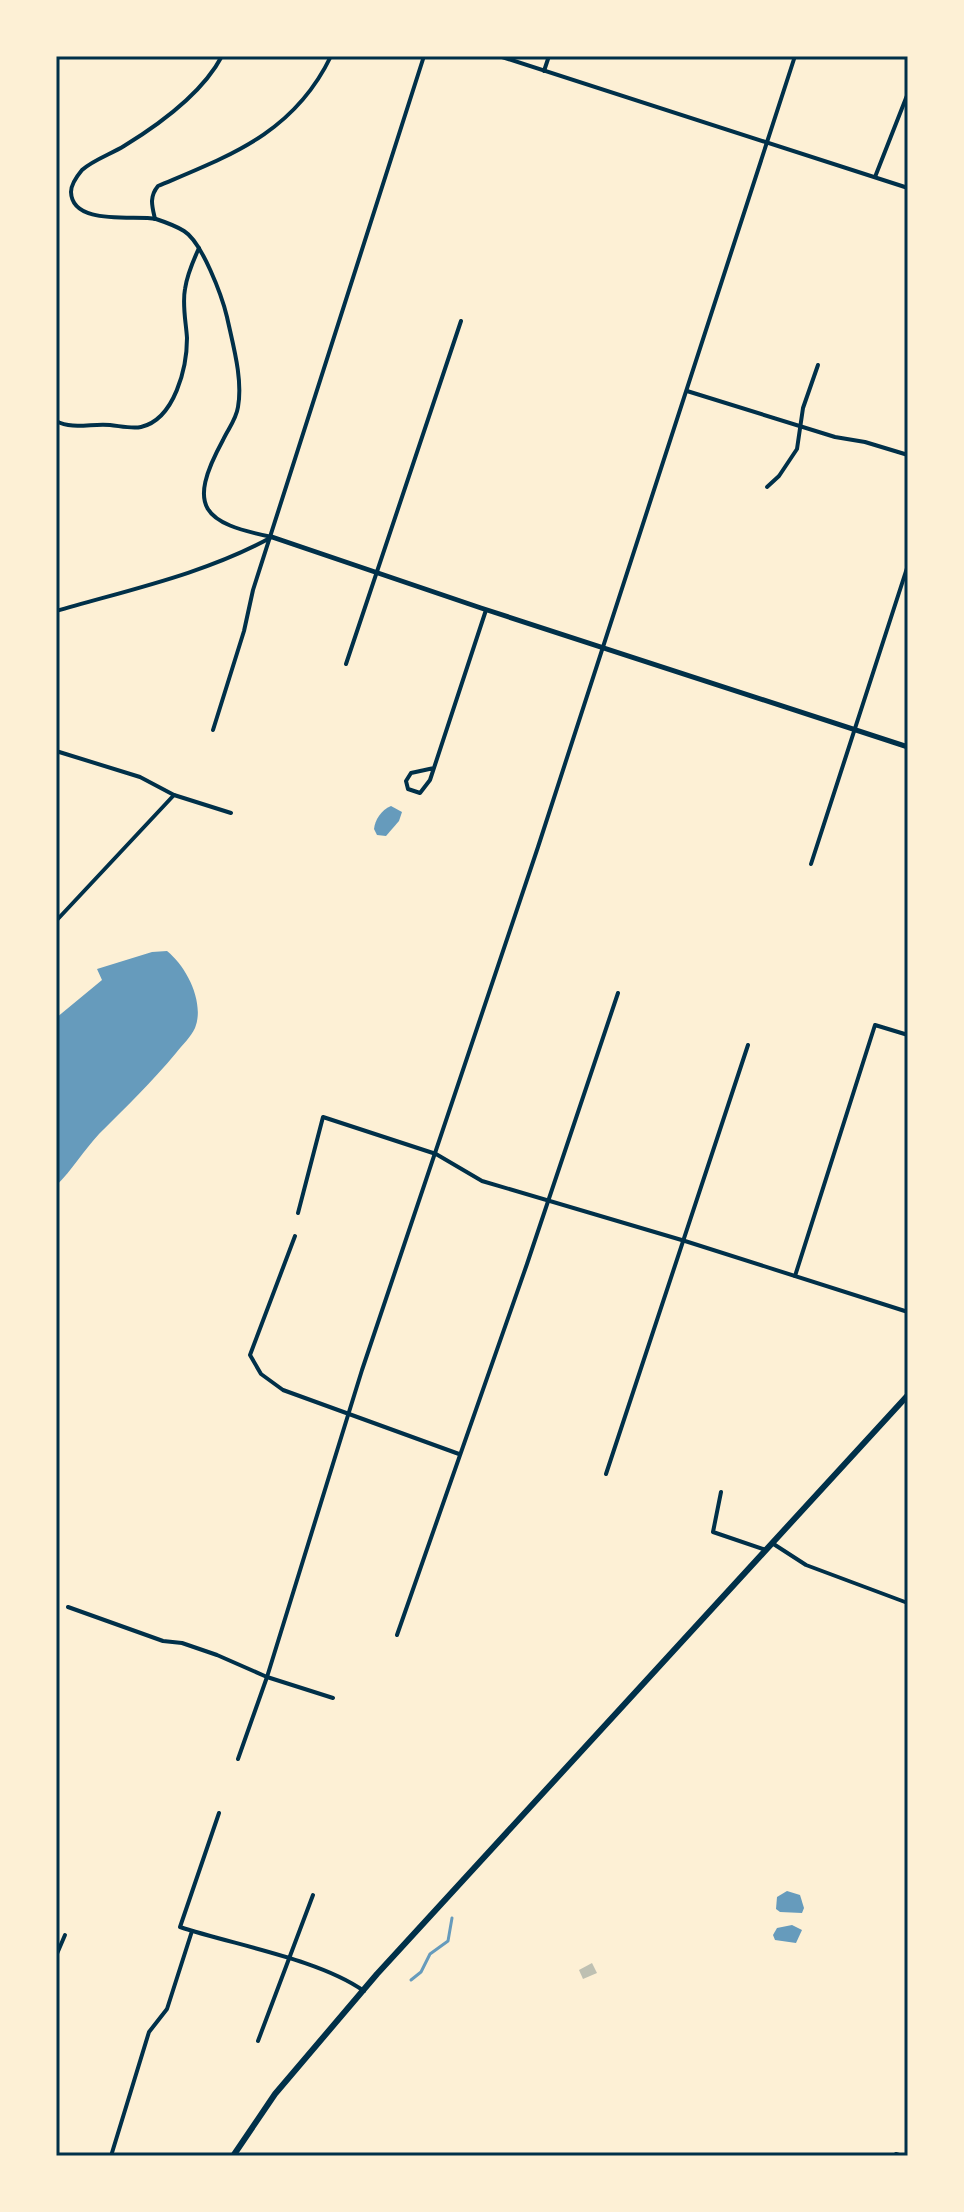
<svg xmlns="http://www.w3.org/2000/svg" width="964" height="2212" viewBox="0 0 964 2212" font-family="Barlow,sans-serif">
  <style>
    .water { fill: #669bbc }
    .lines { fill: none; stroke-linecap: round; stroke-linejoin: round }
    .stream { stroke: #669bbc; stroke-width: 3 }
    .building { fill: #bec0b2 }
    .minor { stroke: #003049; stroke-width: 4 }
    .tertiary { stroke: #003049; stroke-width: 5 }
    .secondary { stroke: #003049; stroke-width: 6 }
    .neatline { fill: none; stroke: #003049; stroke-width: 3 }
  </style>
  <rect width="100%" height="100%" fill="#fdf0d5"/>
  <g class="water">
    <path d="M391,806l11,6 -3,9 -13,15 -9,-1 -3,-6c1,-9 7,-19 17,-23z"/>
    <path d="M167,951c20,16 38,52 28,77 -4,9 -13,17 -19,25 -24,29 -50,54 -77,81 -15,16 -27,36 -43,52v-168l46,-38 -5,-11 55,-17z"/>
    <polygon points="787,1891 800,1895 804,1908 802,1913 780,1912 776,1909 777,1897"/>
    <polygon points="792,1925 802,1930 796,1943 775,1940 773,1935 777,1928"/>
  </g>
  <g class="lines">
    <polyline class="stream" points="411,1980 421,1972 430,1954 448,1941 452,1918"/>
  </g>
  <polygon class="building" points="592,1963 597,1973 583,1979 579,1970"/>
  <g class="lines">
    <g class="minor">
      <path d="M222,56c-20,38 -62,68 -98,90 -13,8 -31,14 -42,24 -5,6 -11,14 -11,22 1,34 63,23 85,27 9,3 20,7 28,12 18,11 38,65 43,86 6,28 16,62 11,90 -2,13 -10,22 -15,33 -37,68 -20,83 49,97"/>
      <polyline points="499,56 908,188"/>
      <polyline points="544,71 549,56"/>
      <polyline points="875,177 908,93"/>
      <path d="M155,219c-3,-13 -6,-22 3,-33 73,-31 136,-53 173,-130"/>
      <polyline points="687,391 835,437 865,442 908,455"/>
      <path d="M56,421c17,9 36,2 54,4 10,1 22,4 31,2 34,-8 46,-60 46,-89 -1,-16 -5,-33 -2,-49 2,-14 8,-28 14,-41"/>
      <polyline points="767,487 779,476 797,449 803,408 818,365"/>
      <path d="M56,611c72,-21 148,-37 214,-73"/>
      <polyline points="346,664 461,321"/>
      <polyline points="213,730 244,631 253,590 424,56"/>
      <polyline points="56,751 140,777 174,795 231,813"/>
      <polyline points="434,768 411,773 406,781 408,789 420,793 430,780 486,610"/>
      <polyline points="811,864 908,565"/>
      <polyline points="56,921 174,795"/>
      <polyline points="298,1213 323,1117 436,1154 482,1181 685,1241 908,1312"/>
      <polyline points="295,1236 250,1355 261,1374 283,1390 459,1454"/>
      <polyline points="795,1276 875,1025 908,1035"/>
      <polyline points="606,1474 748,1045"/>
      <polyline points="721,1492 713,1532 766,1550"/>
      <polyline points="772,1543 806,1565 905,1602"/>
      <polyline points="68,1607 163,1641 182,1643 217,1655 267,1677 333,1698"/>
      <polyline points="397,1635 527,1264 618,993"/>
      <polyline points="238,1759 267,1677 362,1370 538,847 795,56"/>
      <path d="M219,1813l-39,114c54,18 139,32 184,64"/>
      <polyline points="56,1956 65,1935"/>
      <polyline points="258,2041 313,1895"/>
      <polyline points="896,2154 902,2156"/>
      <polyline points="111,2156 149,2032 167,2009 192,1931"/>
    </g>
    <polyline class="tertiary" points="272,537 481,608 908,747"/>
    <polyline class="secondary" points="233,2156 275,2094 377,1974 908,1395"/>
  </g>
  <rect width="964" height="2212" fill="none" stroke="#fdf0d5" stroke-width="116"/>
  <rect x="58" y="58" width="848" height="2096" class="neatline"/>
</svg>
